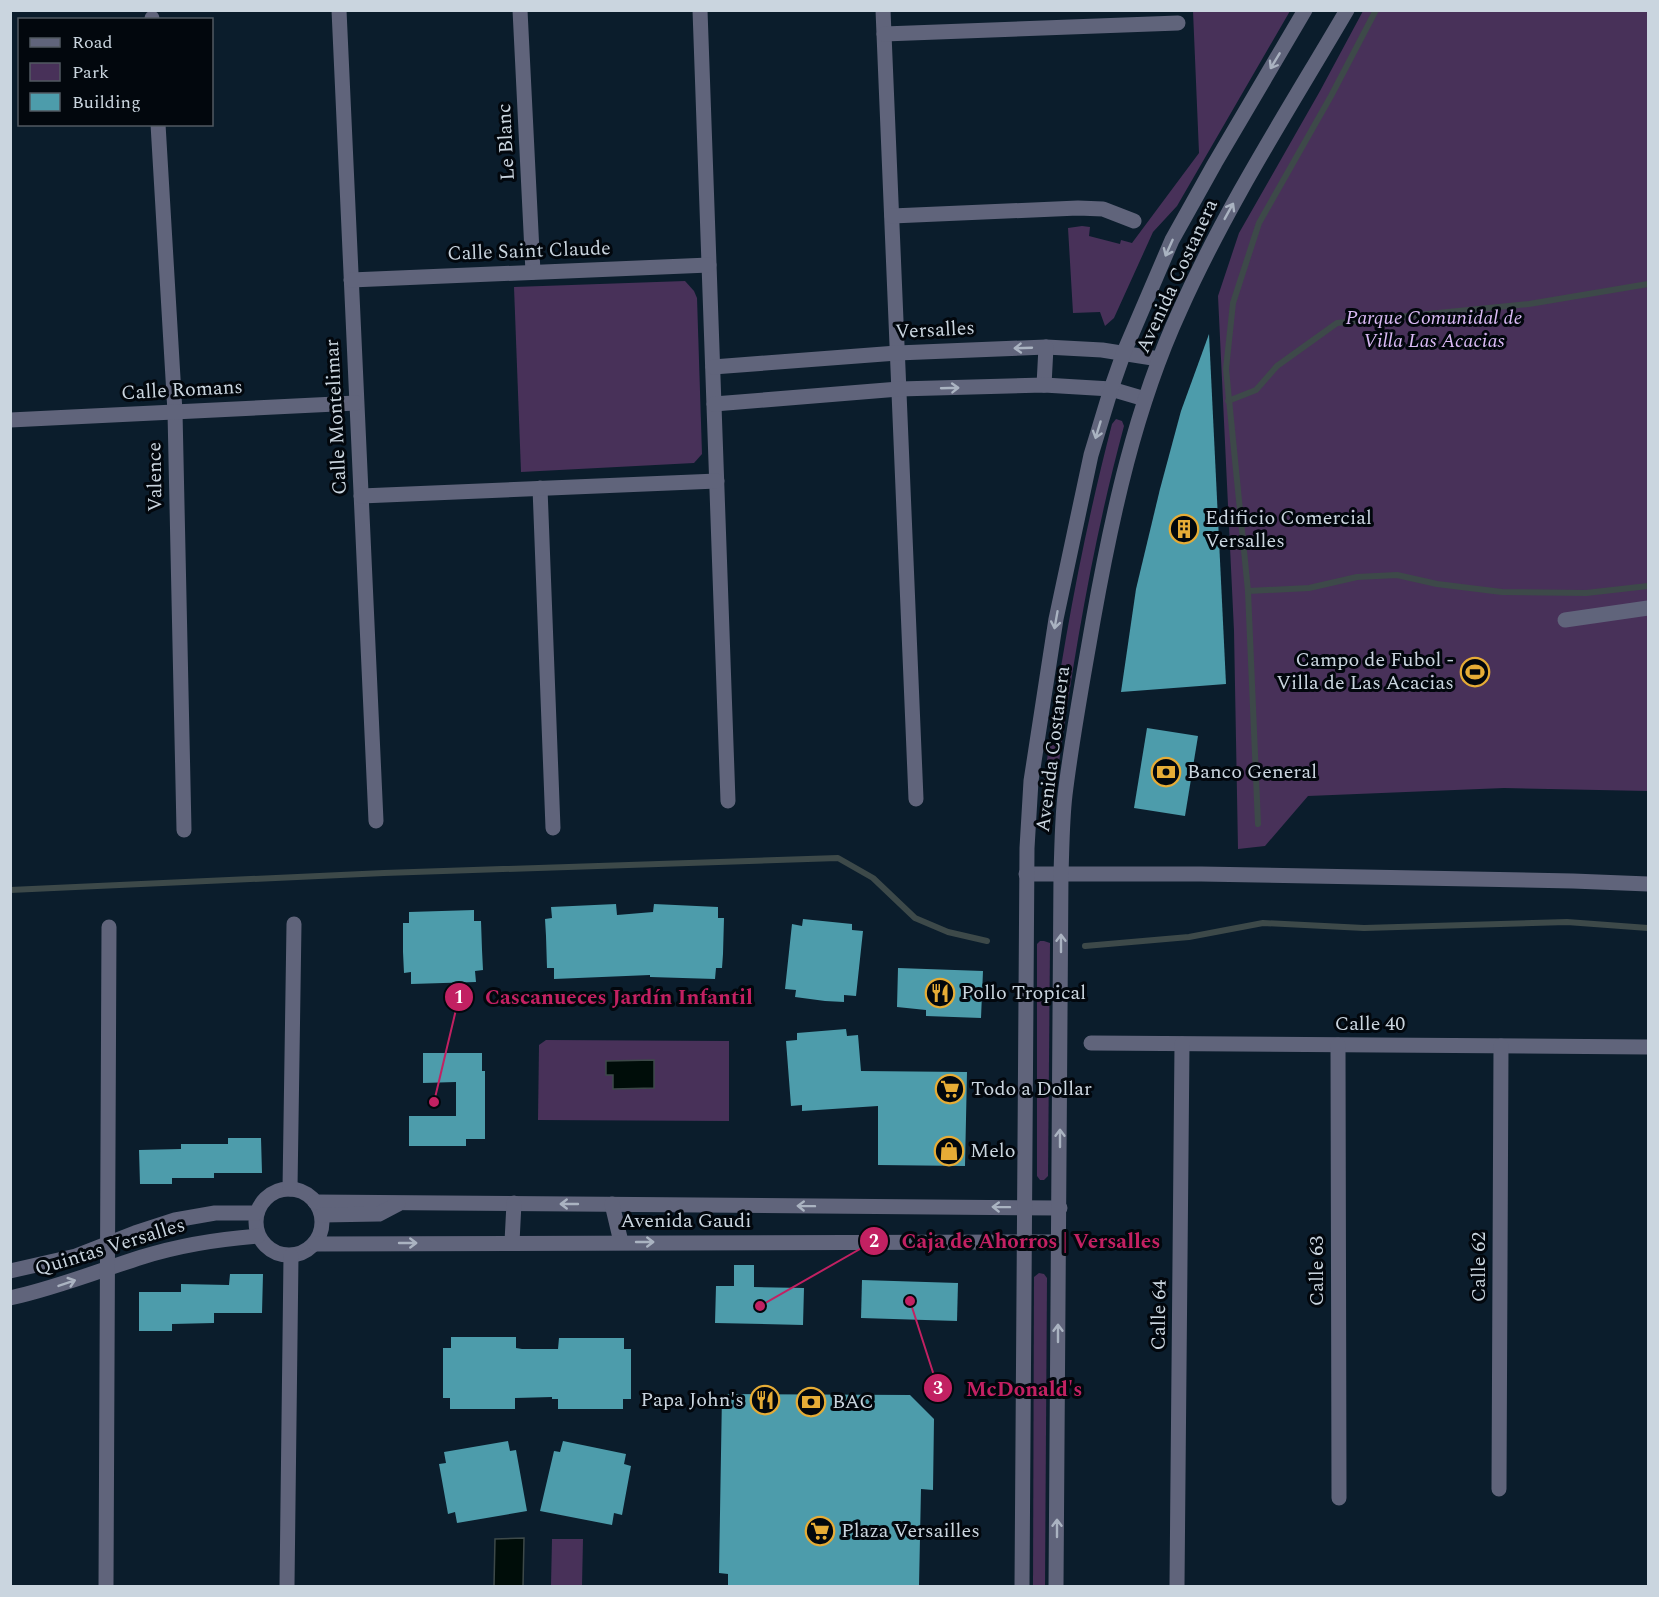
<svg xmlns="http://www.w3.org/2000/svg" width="1659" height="1597" viewBox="0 0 1659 1597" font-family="Spectral,serif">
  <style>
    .green { fill: #483159 }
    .water { fill: #000d09; stroke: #3d4949; stroke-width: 1.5 }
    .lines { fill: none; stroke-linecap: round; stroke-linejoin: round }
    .stream { stroke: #3d4949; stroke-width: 6 }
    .building { fill: #4d9cab }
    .minor { stroke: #60647b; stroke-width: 15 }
    .oneway { stroke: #aab3c1 }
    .labels { text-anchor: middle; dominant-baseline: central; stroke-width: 6; stroke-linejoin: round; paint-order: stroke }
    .street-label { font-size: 20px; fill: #cad5df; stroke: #02070d }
    .park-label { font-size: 20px; font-style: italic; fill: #dabaf5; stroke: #02070d }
    .poi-label { font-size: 20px; fill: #cad5df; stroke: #02070d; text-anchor: start }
    .leader { fill: none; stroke: #c22162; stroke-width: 2 }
    .callout-dot { fill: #c22162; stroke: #02070d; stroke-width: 2 }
    .mark-label { font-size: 18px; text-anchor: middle; font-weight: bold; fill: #fff }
    .callout-label { font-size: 21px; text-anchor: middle; font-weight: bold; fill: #c22162; stroke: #02070d; stroke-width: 6; stroke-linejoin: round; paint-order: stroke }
  </style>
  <rect width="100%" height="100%" fill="#0b1d2c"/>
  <g class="green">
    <polygon points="1193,11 1290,11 1177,206 1153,232 1114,318 1105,326 1100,312 1073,313 1068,228 1082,226 1090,227 1089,236 1120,244 1121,240 1132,243 1199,153"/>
    <polygon points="1363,11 1648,11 1648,791 1504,788 1308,796 1265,846 1238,849 1234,631 1218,296 1239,233 1320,91"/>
    <polygon points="685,281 694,291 697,298 702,454 694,463 521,472 514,287"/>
    <path d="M1116,419l6,2 2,5c-33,122 -53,247 -70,372l-4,5h-4l-4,-5c16,-126 38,-251 70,-374z"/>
    <polygon points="1040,941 1044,941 1050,943 1048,1176 1044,1180 1040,1180 1037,1176 1037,944"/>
    <polygon points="546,1040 729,1041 729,1121 538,1120 539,1045"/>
    <polygon points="1039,1273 1044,1274 1047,1278 1045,1586 1033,1586 1034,1277"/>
    <polygon points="552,1539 583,1539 582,1586 551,1586"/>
  </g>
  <g class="water">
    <polygon points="654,1060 654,1088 613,1089 613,1075 606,1075 606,1061"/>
    <polygon points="524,1538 523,1586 494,1586 495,1539"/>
  </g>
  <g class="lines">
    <g class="stream">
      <polyline points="1228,401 1256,390 1277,366 1337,323 1529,304 1648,284"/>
      <polyline points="1248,591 1309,588 1357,577 1397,575 1437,584 1502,592 1586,593 1648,586"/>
      <polyline points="1258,824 1248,591 1226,369 1233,303 1259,223 1331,96 1376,10"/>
      <polyline points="10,890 384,873 838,858 873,878 915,918 948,932 987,941"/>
      <polyline points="1085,946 1189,937 1263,923 1364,928 1567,922 1648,928"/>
    </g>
  </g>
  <g class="building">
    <polygon points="1209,334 1226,684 1121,692 1136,589 1160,489 1181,411"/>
    <polygon points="1147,728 1198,736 1185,816 1134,808"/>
    <polygon points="616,904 617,915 653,912 654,904 718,907 718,918 724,918 723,954 722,968 716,968 715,979 650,977 650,975 554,979 554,968 547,968 546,936 545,919 552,918 551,907"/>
    <polygon points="474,910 474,921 481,921 482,950 483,970 475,971 476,982 411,984 411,972 404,973 403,952 403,923 409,923 409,912"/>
    <polygon points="803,919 852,924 852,930 863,931 856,996 844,995 844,1002 825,1001 795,997 796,990 785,989 792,924 802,926"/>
    <polygon points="898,968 983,971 981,1018 926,1016 926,1010 897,1007"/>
    <polygon points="846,1029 847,1036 858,1035 861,1071 967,1072 965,1166 878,1165 878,1106 802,1111 802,1105 791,1106 786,1041 797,1040 797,1033"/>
    <polygon points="423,1053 482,1053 482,1071 485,1071 485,1139 466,1139 466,1146 409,1146 409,1116 456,1116 456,1082 423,1083"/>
    <polygon points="228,1138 261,1138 262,1173 214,1173 214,1178 172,1178 172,1184 140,1184 139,1150 181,1149 181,1144 228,1144"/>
    <polygon points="734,1265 754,1265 754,1287 804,1288 803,1325 715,1323 716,1286 734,1286"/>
    <polygon points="230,1274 263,1274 262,1313 214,1313 214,1323 172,1324 172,1331 139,1331 139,1292 181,1292 181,1284 229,1285"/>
    <polygon points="862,1280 958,1283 957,1321 861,1318"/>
    <polygon points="451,1337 516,1337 516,1348 522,1349 558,1349 559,1338 624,1338 624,1349 631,1349 631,1399 623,1399 623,1409 558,1409 558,1399 552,1399 552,1397 515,1398 515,1409 450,1409 450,1398 443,1398 443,1348 451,1348"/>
    <polygon points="722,1394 910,1395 934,1419 933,1490 921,1489 919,1587 728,1587 728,1574 719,1573"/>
    <polygon points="508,1441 510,1451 516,1450 527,1511 457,1523 455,1512 448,1514 439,1464 446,1463 444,1452"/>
    <polygon points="563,1441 626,1454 624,1464 631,1466 622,1515 614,1513 612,1525 540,1511 554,1451 560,1452"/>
  </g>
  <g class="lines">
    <g class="minor">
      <polyline points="339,10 376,821"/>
      <polyline points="520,10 533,272"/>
      <polyline points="700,10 728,801"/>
      <polyline points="883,10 916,799"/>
      <polyline points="152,18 152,20"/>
      <polyline points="884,34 1178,23"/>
      <polyline points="158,124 175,412 184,830"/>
      <polyline points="892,216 1078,208 1103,209 1134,221"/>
      <polyline points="351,280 709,265"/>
      <polyline points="713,367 897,353 1046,347 1102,350 1159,359"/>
      <polyline points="1044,385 1046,347"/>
      <polyline points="714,404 899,389 1044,385 1111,389 1145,399"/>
      <polyline points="10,420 356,403"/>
      <polyline points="540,488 553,828"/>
      <polyline points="361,496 717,481"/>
      <polyline points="1565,620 1648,608"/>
      <polyline points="1026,874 1201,874 1573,881 1648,884"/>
      <polyline points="1091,1043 1648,1047"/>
      <polyline points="1338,1045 1339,1498"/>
      <circle cx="289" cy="1222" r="33"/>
      <polyline points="290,1189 294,924"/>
      <polyline points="315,1202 1060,1208"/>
      <polyline points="612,1204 621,1242"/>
      <polyline points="322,1215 379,1214 398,1204"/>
      <polyline points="512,1242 514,1203"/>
      <polyline points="315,1244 1058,1242"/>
      <polyline points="10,1271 76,1256 135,1233 175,1220 215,1213 257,1213"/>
      <path d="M10,1298c46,-10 88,-27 132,-41 38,-12 77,-18 116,-21"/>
      <polyline points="1499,1489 1501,1046"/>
      <polyline points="106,1586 109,927"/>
      <polyline points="287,1586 291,1256"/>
      <polyline points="1022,1586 1027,848 1031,781 1056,619 1091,455 1111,389 1124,352 1172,240 1215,163 1305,10"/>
      <path d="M1056,1586l5,-713c1,-26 1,-52 4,-78 7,-58 18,-116 28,-174 19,-106 42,-213 87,-311 47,-105 109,-201 167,-300"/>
      <polyline points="1177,1586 1182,1044"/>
    </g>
  </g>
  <defs><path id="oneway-shaft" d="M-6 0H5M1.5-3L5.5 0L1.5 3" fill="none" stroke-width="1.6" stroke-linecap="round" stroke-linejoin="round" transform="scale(1.5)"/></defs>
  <g class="oneway">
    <use href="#oneway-shaft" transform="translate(1275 61) rotate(121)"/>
    <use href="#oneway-shaft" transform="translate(1229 211) rotate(-61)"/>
    <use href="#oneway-shaft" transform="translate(1169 248) rotate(114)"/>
    <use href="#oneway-shaft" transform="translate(1023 348) rotate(178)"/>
    <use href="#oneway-shaft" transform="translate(950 388) rotate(-2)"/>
    <use href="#oneway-shaft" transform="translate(1098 430) rotate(107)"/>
    <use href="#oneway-shaft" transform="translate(1056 620) rotate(100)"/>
    <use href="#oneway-shaft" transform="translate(1061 943) rotate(-90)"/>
    <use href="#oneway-shaft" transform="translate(1060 1138) rotate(-90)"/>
    <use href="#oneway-shaft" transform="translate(569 1204) rotate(-180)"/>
    <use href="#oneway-shaft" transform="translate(806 1206) rotate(-179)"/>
    <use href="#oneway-shaft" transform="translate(1001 1207) rotate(-179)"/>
    <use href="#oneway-shaft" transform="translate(645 1242)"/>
    <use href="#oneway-shaft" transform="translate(408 1243)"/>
    <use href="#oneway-shaft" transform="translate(67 1283) rotate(-19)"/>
    <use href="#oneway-shaft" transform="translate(1058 1333) rotate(-90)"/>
    <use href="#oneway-shaft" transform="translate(1057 1528) rotate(-90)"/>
  </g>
  <defs>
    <g id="building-ring" transform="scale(1.5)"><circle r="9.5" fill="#02070d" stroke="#e6ac36" stroke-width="1.5"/><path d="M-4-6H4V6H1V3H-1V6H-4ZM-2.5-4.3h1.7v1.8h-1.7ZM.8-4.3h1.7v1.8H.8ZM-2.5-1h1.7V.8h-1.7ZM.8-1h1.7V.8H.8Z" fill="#e6ac36"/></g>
    <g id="stadium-ring" transform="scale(1.5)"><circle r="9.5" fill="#02070d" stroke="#e6ac36" stroke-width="1.5"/><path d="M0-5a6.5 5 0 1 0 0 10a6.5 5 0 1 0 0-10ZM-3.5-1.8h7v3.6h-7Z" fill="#e6ac36"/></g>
    <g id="bank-ring" transform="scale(1.5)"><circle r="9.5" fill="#02070d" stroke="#e6ac36" stroke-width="1.5"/><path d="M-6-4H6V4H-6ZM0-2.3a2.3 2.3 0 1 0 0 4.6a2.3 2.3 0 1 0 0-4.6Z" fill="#e6ac36"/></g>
    <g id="restaurant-ring" transform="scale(1.5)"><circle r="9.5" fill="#02070d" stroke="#e6ac36" stroke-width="1.5"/><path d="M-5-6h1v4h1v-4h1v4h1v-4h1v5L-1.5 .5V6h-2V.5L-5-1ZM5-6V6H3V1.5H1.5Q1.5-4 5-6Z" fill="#e6ac36"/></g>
    <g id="supermarket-ring" transform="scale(1.5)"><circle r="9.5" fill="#02070d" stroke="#e6ac36" stroke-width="1.5"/><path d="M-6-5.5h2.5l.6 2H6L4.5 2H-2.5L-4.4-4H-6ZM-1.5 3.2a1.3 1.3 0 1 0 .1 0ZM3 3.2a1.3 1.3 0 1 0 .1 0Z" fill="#e6ac36"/></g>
    <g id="shop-ring" transform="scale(1.5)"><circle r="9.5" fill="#02070d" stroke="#e6ac36" stroke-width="1.5"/><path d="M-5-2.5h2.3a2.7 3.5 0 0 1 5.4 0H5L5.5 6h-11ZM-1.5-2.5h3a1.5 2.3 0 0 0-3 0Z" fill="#e6ac36"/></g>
  </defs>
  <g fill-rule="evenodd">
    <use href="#building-ring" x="1184" y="529"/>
    <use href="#stadium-ring" x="1475" y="672"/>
    <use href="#bank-ring" x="1166" y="772"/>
    <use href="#restaurant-ring" x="940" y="993"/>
    <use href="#supermarket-ring" x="950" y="1089"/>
    <use href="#shop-ring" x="949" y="1151"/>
    <use href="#restaurant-ring" x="765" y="1400"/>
    <use href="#bank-ring" x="811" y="1402"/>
    <use href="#supermarket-ring" x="820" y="1531"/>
  </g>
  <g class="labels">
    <g class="street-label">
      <text transform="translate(506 142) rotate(-93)">Le Blanc</text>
      <text transform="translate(529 251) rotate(-2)">Calle Saint Claude</text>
      <text transform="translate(1177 276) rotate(-65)">Avenida Costanera</text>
      <text transform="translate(935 330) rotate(-3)">Versalles</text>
      <text transform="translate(182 390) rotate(-3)">Calle Romans</text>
      <text transform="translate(336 417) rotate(-93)">Calle Montelimar</text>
      <text transform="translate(155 477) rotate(-91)">Valence</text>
      <text transform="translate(1053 749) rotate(-83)">Avenida Costanera</text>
      <text x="1370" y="1024">Calle 40</text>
      <text x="686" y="1221">Avenida Gaudi</text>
      <text transform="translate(110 1247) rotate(-17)">Quintas Versalles</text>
      <text transform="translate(1479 1267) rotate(-90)">Calle 62</text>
      <text transform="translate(1317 1271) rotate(-90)">Calle 63</text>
      <text transform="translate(1159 1315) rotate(-89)">Calle 64</text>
    </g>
    <g class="park-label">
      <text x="1434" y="318">Parque Comunidal de<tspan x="1434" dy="23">Villa Las Acacias</tspan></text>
    </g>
    <g class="poi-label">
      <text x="1205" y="518">Edificio Comercial<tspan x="1205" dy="23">Versalles</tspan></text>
      <text x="1454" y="660" text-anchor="end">Campo de Fubol -<tspan x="1454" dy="23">Villa de Las Acacias</tspan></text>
      <text x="1187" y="772">Banco General</text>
      <text x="961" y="993">Pollo Tropical</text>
      <text x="971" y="1089">Todo a Dollar</text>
      <text x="970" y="1151">Melo</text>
      <text x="744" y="1400" text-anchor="end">Papa John's</text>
      <text x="832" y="1402">BAC</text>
      <text x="841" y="1531">Plaza Versailles</text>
    </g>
  </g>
  <path class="leader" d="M434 1102L459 997M760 1306L874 1241M910 1301L938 1388"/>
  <g class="callout-dot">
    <circle cx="434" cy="1102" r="6"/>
    <circle cx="760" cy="1306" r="6"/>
    <circle cx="910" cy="1301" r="6"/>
    <circle cx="459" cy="997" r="15"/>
    <circle cx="874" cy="1241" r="15"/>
    <circle cx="938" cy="1388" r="15"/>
  </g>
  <g class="mark-label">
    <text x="459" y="1003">1</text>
    <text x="874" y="1247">2</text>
    <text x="938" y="1394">3</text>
  </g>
  <g class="callout-label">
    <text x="619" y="1004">Cascanueces Jardín Infantil</text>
    <text x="1031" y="1248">Caja de Ahorros | Versalles</text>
    <text x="1024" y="1396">McDonald's</text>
  </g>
  <rect width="1659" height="1597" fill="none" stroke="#cad5df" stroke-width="24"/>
  <rect x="18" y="18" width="195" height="108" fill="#02070d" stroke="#525961" stroke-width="1.5"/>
  <rect x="30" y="38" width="30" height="9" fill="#60647b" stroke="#525961" stroke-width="1.5"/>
  <text x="72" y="48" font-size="18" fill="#cad5df">Road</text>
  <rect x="30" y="63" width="30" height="18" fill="#483159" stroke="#525961" stroke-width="1.5"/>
  <text x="72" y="78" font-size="18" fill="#cad5df">Park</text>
  <rect x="30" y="93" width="30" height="18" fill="#4d9cab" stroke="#525961" stroke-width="1.5"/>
  <text x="72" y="108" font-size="18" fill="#cad5df">Building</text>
</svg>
